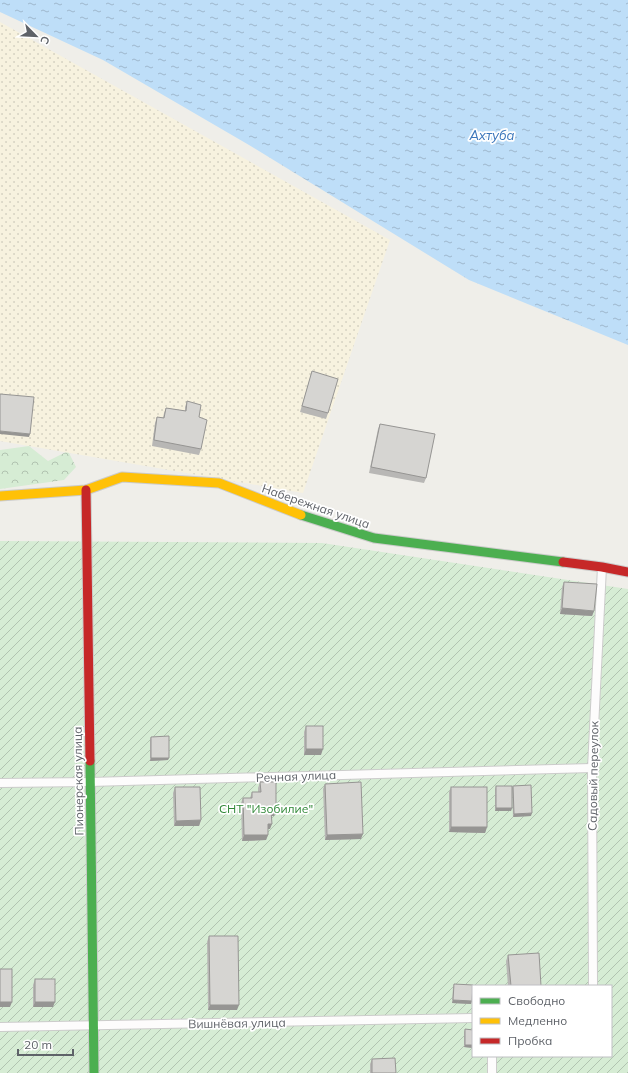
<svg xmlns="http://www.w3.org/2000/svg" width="628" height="1073" viewBox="0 0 628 1073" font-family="Mulish,sans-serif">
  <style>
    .forest { fill: url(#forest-crowns) }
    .sand { fill: url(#sand-dots) }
    .garden { fill: url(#garden-furrows); fill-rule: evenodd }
    .water { fill: url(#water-ripples) }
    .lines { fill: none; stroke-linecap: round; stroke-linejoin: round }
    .lane-casing { stroke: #cccccb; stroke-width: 10 }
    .fast-casing { stroke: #cbcbca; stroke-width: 11 }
    .slow-casing { stroke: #cbcbca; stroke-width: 11 }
    .jam-casing { stroke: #cbcbca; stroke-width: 11 }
    .lane { stroke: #fdfcfc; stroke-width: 8 }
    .fast { stroke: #4caf50; stroke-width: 9 }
    .slow { stroke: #ffc107; stroke-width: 9 }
    .jam { stroke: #c62828; stroke-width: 9 }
    .wall { fill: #b8b7b5 }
    .shaded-wall { fill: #969593 }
    .building { fill: #d6d5d2; stroke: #969593 }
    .labels { text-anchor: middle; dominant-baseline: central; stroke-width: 3.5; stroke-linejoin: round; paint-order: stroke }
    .street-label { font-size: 12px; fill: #5e6268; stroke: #fff }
    .park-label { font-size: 12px; fill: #2e8735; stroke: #fff }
    .water-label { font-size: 13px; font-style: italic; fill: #3b76bb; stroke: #fff }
  </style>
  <defs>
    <pattern id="forest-crowns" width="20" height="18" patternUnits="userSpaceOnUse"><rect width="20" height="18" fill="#d6ecd4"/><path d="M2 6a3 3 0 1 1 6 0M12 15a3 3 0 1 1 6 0" fill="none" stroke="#b1c3b0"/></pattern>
    <pattern id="sand-dots" width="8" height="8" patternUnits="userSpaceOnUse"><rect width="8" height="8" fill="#f7f2df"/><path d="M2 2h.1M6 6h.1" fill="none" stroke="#d6d2c2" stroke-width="1.8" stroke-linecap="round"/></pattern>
    <pattern id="garden-furrows" width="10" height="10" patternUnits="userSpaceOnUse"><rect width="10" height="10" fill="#d6ecd4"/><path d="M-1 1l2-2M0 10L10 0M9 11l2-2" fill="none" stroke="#b1c3b0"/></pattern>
    <pattern id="water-ripples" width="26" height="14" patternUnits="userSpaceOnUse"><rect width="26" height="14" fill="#bedef8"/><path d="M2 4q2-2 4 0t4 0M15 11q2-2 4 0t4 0" fill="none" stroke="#9eb7cd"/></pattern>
  </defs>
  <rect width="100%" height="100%" fill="#efeee9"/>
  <polygon class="forest" points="29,446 48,461 68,451 76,467 64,480 0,489 0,450"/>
  <polygon class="sand" points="0,22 390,240 303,493 0,441"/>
  <path class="garden" d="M0,541l322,2 306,46v484h-628zM473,986h138v70h-138z"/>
  <polygon class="water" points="0,0 628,0 628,345 469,280 249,145 103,60 0,12"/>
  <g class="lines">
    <g class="lane-casing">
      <g id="lane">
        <polyline points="0,783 90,782 592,768"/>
        <polyline points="593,986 592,768 602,567"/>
        <polyline points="0,1027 473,1018"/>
        <polyline points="492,1056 492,1073"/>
      </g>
    </g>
    <g class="fast-casing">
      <g id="fast">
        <polyline points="301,515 374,538 563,562"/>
        <polyline points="90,761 94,1073"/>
      </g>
    </g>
    <g class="slow-casing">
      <polyline id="slow" points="0,496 86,490 122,477 219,483 301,515"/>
    </g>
    <g class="jam-casing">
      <g id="jam">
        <polyline points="86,490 90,761"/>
        <polyline points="563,562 602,567 628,572"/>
      </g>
    </g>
    <use href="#lane" class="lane"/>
    <use href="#fast" class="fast"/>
    <use href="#slow" class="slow"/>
    <use href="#jam" class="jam"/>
  </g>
  <g class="wall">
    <polygon points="312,371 328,413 326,419 300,412"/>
    <polygon points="187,401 199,417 201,449 199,455 152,446 155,423 157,417 163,418 164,413 166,408 185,411 185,407"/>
    <polygon points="380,424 426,478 424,483 369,473 378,429"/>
    <polygon points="564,582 594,611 592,616 560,614 562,587"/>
    <polygon points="306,726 321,755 304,755 304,732"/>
    <polygon points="151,737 168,760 150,761 150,739"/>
    <polygon points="260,782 274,816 271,816 270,829 268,829 268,835 266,840 242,841 241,803 243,798 250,798 252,792 258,792 258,788"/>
    <polygon points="325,784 361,839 325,840 323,789"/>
    <polygon points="496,786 512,808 511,811 495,811 495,789"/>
    <polygon points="513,786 531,816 513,817 512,788"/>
    <polygon points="175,787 201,820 199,826 174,826 173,793"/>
    <polygon points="451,787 487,827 485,833 449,832 449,792"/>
    <polygon points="209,936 237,1010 208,1010 207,942"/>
    <polygon points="508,955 541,986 508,986 506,961"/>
    <polygon points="35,979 53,1007 33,1007 33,985"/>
    <polygon points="454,984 472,1001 471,1004 452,1003 453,987"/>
    <polygon points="465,1029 473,1030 473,1048 464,1047 464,1032"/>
    <polygon points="372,1059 396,1073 370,1073 370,1064"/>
  </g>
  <g class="shaded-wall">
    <polygon points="0,431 30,434 29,437 0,434"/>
    <polygon points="562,608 594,611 592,616 560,614"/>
    <polygon points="306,749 323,749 321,755 304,755"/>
    <polygon points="151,758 169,758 168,760 150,761"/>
    <polygon points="496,808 512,808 511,811 495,811"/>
    <polygon points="271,811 276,811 274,816 269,816"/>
    <polygon points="532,813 531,816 513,817 514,814"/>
    <polygon points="201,820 199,826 174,826 176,821"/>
    <polygon points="268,824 272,824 270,829 266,829"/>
    <polygon points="451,827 487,827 485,833 449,832"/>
    <polygon points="363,834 361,839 325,840 327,835"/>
    <polygon points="244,835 268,835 266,840 242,841"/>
    <polygon points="453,1000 472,1001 471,1004 452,1003"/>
    <polygon points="0,1002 12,1002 10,1007 0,1007"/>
    <polygon points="35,1002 55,1002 53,1007 33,1007"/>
    <polygon points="210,1005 239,1005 237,1010 208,1010"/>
    <polygon points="465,1045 473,1045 473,1048 464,1047"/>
  </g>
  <g class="building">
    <polygon points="312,371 338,379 328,413 302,406"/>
    <polygon points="0,394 34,397 30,434 0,431"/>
    <polygon points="187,401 201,405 199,417 207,420 201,449 154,440 157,417 164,418 166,408 186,411"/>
    <polygon points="380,424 435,434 426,478 371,467"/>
    <polygon points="564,582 597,584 594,611 562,608"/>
    <rect x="306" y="726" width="17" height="23"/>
    <polygon points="169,736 169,758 151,758 151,737"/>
    <polygon points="260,782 276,782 276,811 271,811 272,824 268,824 268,835 244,835 243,798 252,798 252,792 261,792"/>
    <polygon points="361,782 363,834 327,835 325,784"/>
    <polygon points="531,785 532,813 514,814 513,786"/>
    <rect x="496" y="786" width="16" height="22"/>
    <polygon points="175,787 200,787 201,820 176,821"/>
    <rect x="451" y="787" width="36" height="40"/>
    <polygon points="209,936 238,936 239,1005 210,1005"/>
    <polygon points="539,953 541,986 511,986 508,955"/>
    <rect x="0" y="969" width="12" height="33"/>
    <rect x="35" y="979" width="20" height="23"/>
    <polygon points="454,984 473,985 472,1001 453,1000"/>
    <polygon points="465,1029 473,1030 473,1045 465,1045"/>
    <polygon points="395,1058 396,1073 372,1073 372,1059"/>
  </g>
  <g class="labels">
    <g class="street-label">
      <text transform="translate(316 506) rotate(19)">Набережная улица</text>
      <text transform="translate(296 776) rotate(-2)">Речная улица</text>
      <text transform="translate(593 776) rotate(-89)">Садовый переулок</text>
      <text transform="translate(78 781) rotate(-91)">Пионерская улица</text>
      <text transform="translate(237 1023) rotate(-1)">Вишнёвая улица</text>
    </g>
    <g class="park-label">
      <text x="266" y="808">СНТ "Изобилие"</text>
    </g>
    <g class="water-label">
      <text x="492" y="135">Ахтуба</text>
    </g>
  </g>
  <rect x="472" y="985" width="140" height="72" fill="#ffffff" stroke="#bfc0c3"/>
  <rect x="480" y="998" width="20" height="6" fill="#4caf50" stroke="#bfc0c3"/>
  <text x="508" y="1005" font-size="12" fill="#5e6268">Свободно</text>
  <rect x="480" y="1018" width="20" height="6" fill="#ffc107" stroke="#bfc0c3"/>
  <text x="508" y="1025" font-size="12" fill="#5e6268">Медленно</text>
  <rect x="480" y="1038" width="20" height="6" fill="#c62828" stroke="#bfc0c3"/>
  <text x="508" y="1045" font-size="12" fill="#5e6268">Пробка</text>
  <g transform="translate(36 36) rotate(114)" stroke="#ffffff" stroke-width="3" paint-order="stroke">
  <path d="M0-3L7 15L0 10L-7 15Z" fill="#5e6268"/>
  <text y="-6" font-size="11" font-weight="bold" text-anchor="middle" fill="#5e6268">С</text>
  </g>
  <path d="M18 1049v6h55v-6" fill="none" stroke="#5e6268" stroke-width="2"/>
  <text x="24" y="1049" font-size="12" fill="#5e6268" stroke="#ffffff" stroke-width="3" paint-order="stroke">20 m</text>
</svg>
